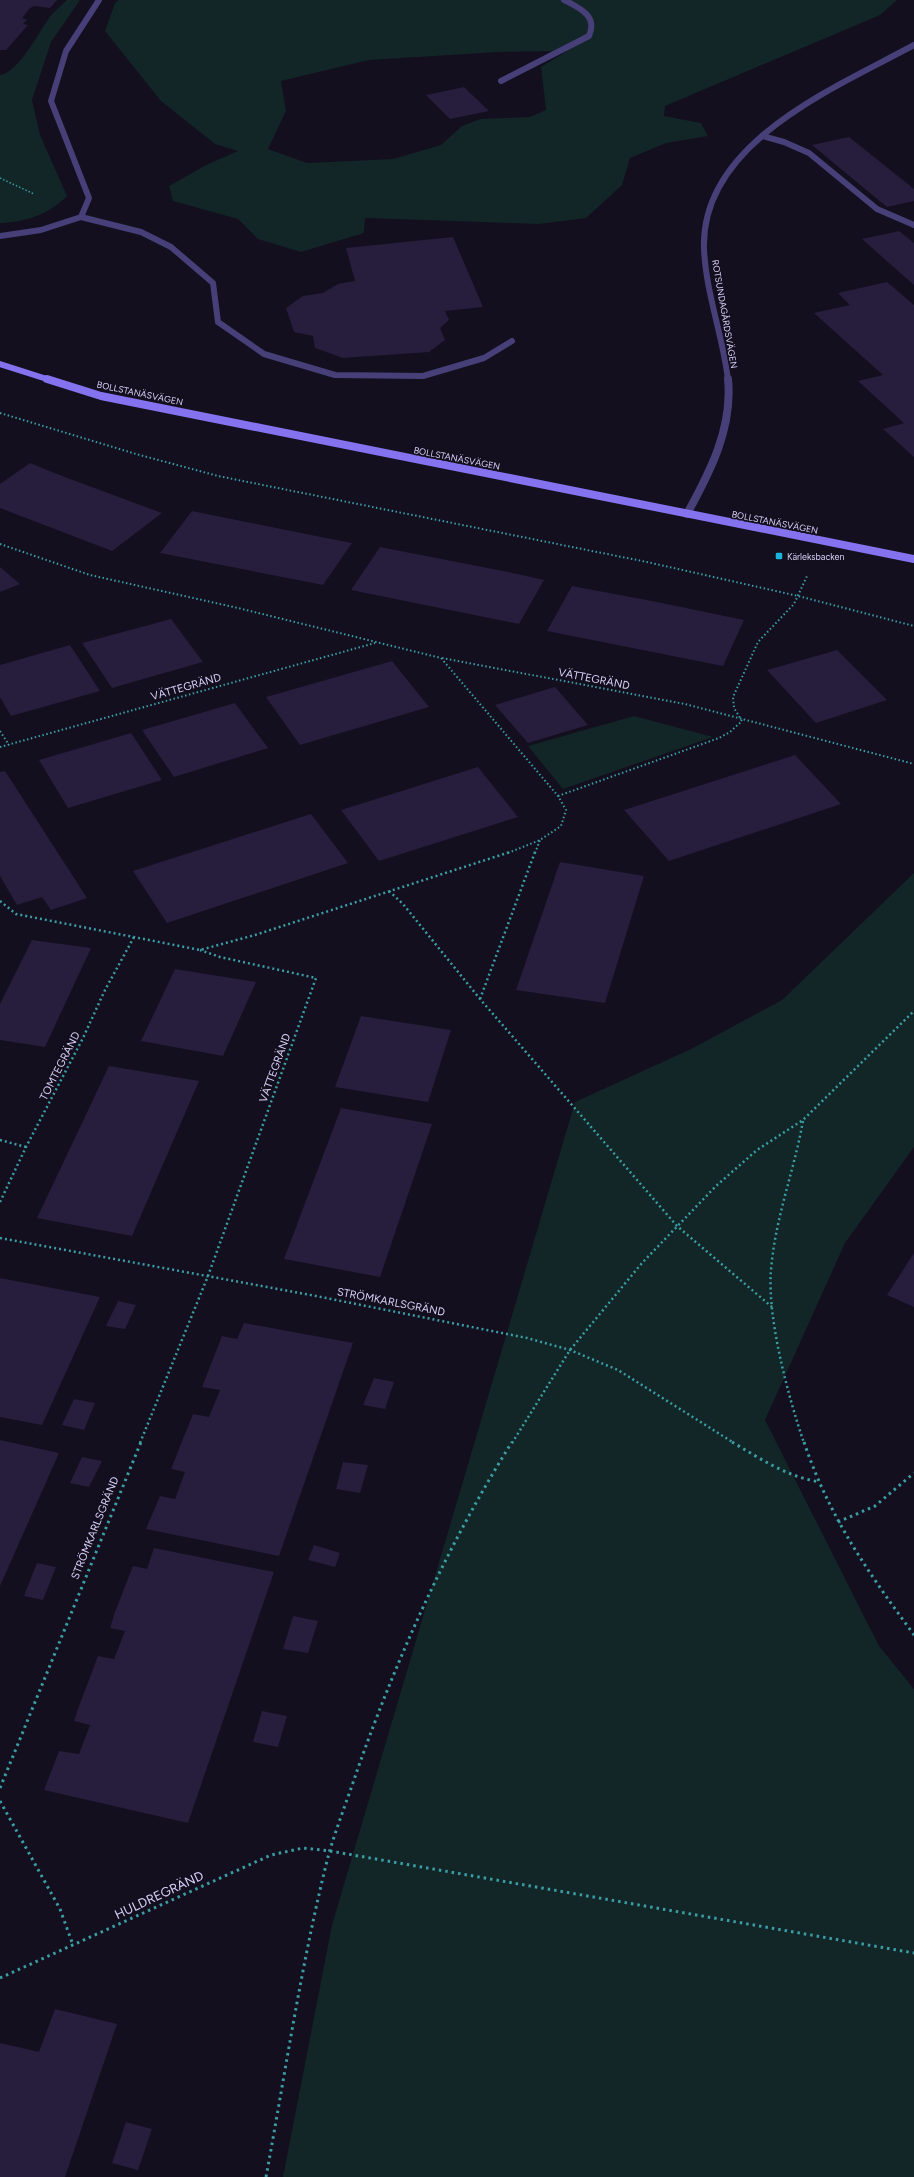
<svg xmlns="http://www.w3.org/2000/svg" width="914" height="2177" viewBox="0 0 914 2177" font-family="Figtree,sans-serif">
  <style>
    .green { fill: #122527; fill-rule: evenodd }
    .building { fill: #271d3d }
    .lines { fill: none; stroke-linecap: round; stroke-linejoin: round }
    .path-far3 { stroke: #3b9ea4; stroke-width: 1.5; stroke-dasharray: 1.5 2; stroke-linecap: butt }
    .path-far2 { stroke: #3b9ea4; stroke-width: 2; stroke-dasharray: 1.5 2.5; stroke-linecap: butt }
    .path-far1 { stroke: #3b9ea4; stroke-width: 2.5; stroke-dasharray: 2 3; stroke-linecap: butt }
    .path { stroke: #3b9ea4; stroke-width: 3; stroke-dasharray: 2.5 4; stroke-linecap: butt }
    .lane { stroke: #473f78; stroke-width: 6 }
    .street-far1 { stroke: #473f78; stroke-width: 6 }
    .street { stroke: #473f78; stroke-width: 8 }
    .secondary-far1 { stroke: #8472ef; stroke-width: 6 }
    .secondary { stroke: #8472ef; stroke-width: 8 }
    .poi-dot { fill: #19b3de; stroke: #130f1e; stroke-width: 1.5 }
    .labels { text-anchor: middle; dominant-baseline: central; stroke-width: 3.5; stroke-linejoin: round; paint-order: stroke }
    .far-street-label { font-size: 9px; fill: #dad1fa; stroke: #130f1e }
    .far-poi-label { font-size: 9px; fill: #dad1fa; stroke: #130f1e; text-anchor: start }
    .street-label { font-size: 11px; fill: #dad1fa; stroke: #130f1e }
    .near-street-label { font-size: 13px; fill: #dad1fa; stroke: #130f1e }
  </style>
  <rect width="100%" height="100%" fill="#130f1e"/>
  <g class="green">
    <path d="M67,0h13l-29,42 -19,58 8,35 27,61c-19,19 -41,26 -67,27v-148c18,-2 39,-43 49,-57 5,-7 12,-12 18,-18z"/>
    <path d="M119,0h778l-17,15 -215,91 -1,10 37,7 7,13 -42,7 -36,15 -8,27 -36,33 -47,6 -174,-6 -1,15 -63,19 -43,-13 -20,-20 -65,-18 -4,-15 37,-21 32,-14 -23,-7 -54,-43 -56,-70 10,-28zM567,51l-26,16 5,43 -16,7 -50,2 -18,7 -21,19 -48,14 -86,4 -39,-14 18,-38 -5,-30 88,-21 130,-8z"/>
    <polygon points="634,716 713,737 563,789 528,746"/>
    <polygon points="914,873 914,1147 845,1243 765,1420 879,1646 914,1689 914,2177 283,2177 332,1925 575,1102 691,1049 782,1000"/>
  </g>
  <g class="building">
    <polygon points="0,0 57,0 50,8 35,6 30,8 22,18 27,20 23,24 28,25 6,50 0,50"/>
    <polygon points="464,87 489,111 450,119 426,95"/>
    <polygon points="849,137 914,189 914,201 887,207 812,145"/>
    <polygon points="899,231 914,243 914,285 862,239"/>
    <polygon points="453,237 483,307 445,311 449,320 440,328 445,340 429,352 343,358 315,348 313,336 294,332 286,308 303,296 323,293 338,284 355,281 346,248"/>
    <polygon points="887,282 914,305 914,457 883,429 904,423 858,381 883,375 814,313 850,305 838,293"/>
    <polygon points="30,463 62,476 162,513 112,551 0,508 0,484"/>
    <polygon points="192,511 311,535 352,543 323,585 160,553"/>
    <polygon points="380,547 503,571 544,580 519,624 351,590"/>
    <polygon points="0,567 20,584 0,592"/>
    <polygon points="572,586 657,602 744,620 723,666 547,631"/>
    <polygon points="171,619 203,662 112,688 82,643"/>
    <polygon points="70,645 100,691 11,716 0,697 0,665"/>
    <polygon points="837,650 887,700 816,723 767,670"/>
    <polygon points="392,661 429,707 300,745 266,697"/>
    <polygon points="555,687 588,725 528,743 495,705"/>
    <polygon points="235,703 268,748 174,777 142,730"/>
    <polygon points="131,733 162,780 68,808 39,760"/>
    <polygon points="795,755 841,804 669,861 624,810"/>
    <polygon points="478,767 518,817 379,861 341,810"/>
    <polygon points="5,771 87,898 51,910 42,897 17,905 0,876 0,772"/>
    <polygon points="311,814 348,863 167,923 133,871"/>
    <polygon points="560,862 644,876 605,1003 516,990"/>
    <polygon points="32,940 91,948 45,1047 0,1040 0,1004"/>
    <polygon points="175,969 256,982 223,1056 141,1041"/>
    <polygon points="361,1016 451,1030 428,1102 335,1087"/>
    <polygon points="109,1066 199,1081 132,1236 37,1218"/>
    <polygon points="341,1108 432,1124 380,1277 284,1259"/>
    <polygon points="914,1253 914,1307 887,1295"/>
    <polygon points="0,1278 100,1297 42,1425 0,1417"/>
    <polygon points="118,1301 136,1305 125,1329 106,1326"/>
    <polygon points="244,1323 353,1343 279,1556 146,1529 160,1496 175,1499 185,1472 171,1469 193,1414 209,1417 220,1390 202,1387 222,1336 237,1339"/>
    <polygon points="374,1378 394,1382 385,1409 363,1405"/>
    <polygon points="74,1399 95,1403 84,1430 62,1425"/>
    <polygon points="0,1440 59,1453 0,1586"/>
    <polygon points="82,1457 102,1461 89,1487 70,1483"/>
    <polygon points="343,1462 368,1465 360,1493 336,1489"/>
    <polygon points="314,1545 340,1553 335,1567 308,1560"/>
    <polygon points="154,1548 274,1572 188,1823 44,1790 59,1751 79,1754 90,1725 74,1721 79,1706 98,1656 114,1659 125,1631 110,1628 115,1612 133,1566 147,1569"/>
    <polygon points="37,1563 56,1567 43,1600 24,1596"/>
    <polygon points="293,1616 318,1621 308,1653 283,1649"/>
    <polygon points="262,1711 287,1716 278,1747 253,1742"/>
    <polygon points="55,2009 117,2024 65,2177 0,2177 0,2043 39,2052"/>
    <polygon points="126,2122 152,2129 138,2170 112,2163"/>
  </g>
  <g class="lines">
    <polyline class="path-far3" points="0,178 34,194"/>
    <g class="path-far2">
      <polyline points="0,413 136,454 218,476 647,562 798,596 914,626"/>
      <polyline points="0,544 90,575 238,608 441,658 558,796 566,810 561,826 540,840 508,853"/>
      <polyline points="442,658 685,704 914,764"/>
      <polyline points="0,731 9,745"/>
      <polyline points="0,747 375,643"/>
      <polyline points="558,796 719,738 730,732 742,721 734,708 733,697 758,642 794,604 807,576"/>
      <polyline points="535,853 540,840"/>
    </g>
    <g class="path-far1">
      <polyline points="389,891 403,904 480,999 677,1226 772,1307"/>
      <polyline points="0,901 16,914 200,950 255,935 510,852"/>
      <polyline points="480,999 535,852"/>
      <path d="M803,1121c-9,50 -28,98 -32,149 -4,48 17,126 33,173"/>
      <polyline points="0,1140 26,1147"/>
      <polyline points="0,1202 26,1147 83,1038 105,990 134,937"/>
      <polyline points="0,1238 316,1296 527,1338 570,1350 618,1370 734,1443"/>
      <polyline points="140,1443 208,1276 316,978 220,957 200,950"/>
      <polyline points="512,1443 570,1350 642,1263 716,1186 757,1150 803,1120 914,1011"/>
    </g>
    <g class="path">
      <path d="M732,1442c29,17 55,35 88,40"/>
      <path d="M804,1442c25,75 64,130 110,193"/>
      <polyline points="838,1522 875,1506 914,1473"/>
      <polyline points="0,1788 141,1442"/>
      <polyline points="0,1801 60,1909 73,1945"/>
      <polyline points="0,1978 271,1855 303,1848 330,1851 914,1953"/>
      <path d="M266,2177c20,-108 36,-218 63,-324 8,-27 19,-55 28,-82 40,-114 91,-227 155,-329"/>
    </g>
    <g class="lane">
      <path d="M501,81l88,-45c9,-20 -9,-28 -25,-36"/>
      <polyline points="762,136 784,142 809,153 877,209 914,225"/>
      <polyline points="81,217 141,232 171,247 213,283 218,322 264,354 335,375 423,376 484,358 512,341"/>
      <polyline points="0,236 41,230 81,217 89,198 51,101 66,51 99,0"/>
    </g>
    <path class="street-far1" d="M728,380c-5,-44 -22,-86 -24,-131 -4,-107 133,-162 210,-204"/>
    <path class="street" d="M687,514c23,-42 46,-86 41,-135"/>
    <polyline class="secondary-far1" points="0,364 50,380"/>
    <polyline class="secondary" points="47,379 101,396 914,559"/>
  </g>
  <rect class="poi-dot" x="775" y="552" width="8" height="8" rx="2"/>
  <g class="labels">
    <g class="far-street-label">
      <text transform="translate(725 314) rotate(80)">ROTSUNDAGÅRDSVÄGEN</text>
      <text transform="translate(140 393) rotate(12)">BOLLSTANÄSVÄGEN</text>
      <text transform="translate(457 458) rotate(11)">BOLLSTANÄSVÄGEN</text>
      <text transform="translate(775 522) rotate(11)">BOLLSTANÄSVÄGEN</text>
    </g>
    <g class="far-poi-label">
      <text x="787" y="556">Kärleksbacken</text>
    </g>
    <g class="street-label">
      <text transform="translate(594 679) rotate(11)">VÄTTEGRÄND</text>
      <text transform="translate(186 687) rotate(-16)">VÄTTEGRÄND</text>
      <text transform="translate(60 1066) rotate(-63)">TOMTEGRÄND</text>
      <text transform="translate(275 1068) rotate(-70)">VÄTTEGRÄND</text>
      <text transform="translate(391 1302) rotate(11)">STRÖMKARLSGRÄND</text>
      <text transform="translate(95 1528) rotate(-68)">STRÖMKARLSGRÄND</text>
    </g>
    <g class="near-street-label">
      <text transform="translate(159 1895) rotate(-25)">HULDREGRÄND</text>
    </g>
  </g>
</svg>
